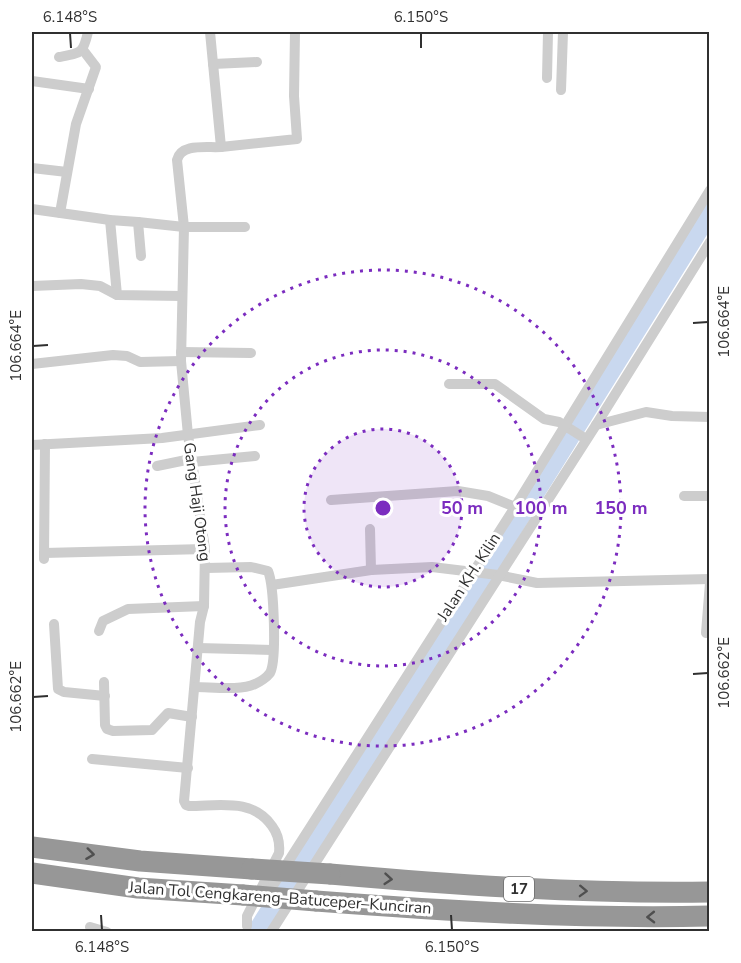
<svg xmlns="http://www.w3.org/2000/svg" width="741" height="963" viewBox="0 0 741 963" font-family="'Nunito Sans',sans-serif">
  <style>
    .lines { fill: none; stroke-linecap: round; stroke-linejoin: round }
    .river { stroke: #c9d8ef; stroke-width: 20 }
    .minor { stroke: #cdcdcd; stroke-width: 10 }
    .motorway { stroke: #979797; stroke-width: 21 }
    .motorway-bridge { stroke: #979797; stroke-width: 21 }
    .oneway { stroke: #4f4f4f }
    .ticks { fill: none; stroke: #303030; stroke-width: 2 }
    .ring { fill: none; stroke: #7b2cbf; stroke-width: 3; stroke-dasharray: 3 6 }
    .labels { text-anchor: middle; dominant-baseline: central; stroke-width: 6; stroke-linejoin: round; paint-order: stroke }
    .shield { fill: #fff; stroke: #6e6e6e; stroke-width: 1.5 }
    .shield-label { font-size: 15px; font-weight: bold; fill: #303030 }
    .street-label { font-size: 16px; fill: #303030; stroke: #fff }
    .centre { fill: #7b2cbf; stroke: #fff; stroke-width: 3 }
    .ring-label { font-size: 18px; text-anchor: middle; font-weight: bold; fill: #7b2cbf; stroke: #fff; stroke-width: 6; stroke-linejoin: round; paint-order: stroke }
    .neatline { fill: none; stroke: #303030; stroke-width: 2 }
    .ticks-label { font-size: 15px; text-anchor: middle; fill: #303030 }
  </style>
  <rect width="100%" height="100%" fill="#fff"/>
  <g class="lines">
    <polyline class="river" points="257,932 471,595 710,211"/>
    <g class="minor">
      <path d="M210,32l11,115c-14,1 -40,-4 -44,13l7,67 -3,134 7,74 17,114 -1,57 -4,16 -16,179 2,4 3,1c30,0 64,-8 83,20 6,8 8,17 7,27l-32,63v10"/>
      <path d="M59,57c22,-4 24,-3 29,-25"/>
      <polyline points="213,64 257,62"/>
      <polyline points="547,78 548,32"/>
      <polyline points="32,81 89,89"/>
      <polyline points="561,90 563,32"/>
      <polyline points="221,147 297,139 294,96 295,32"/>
      <polyline points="32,168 67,172"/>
      <polyline points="32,209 110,220 138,222 141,256"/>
      <polyline points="60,213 76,124 96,67 83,50"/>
      <polyline points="110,220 117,295"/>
      <polyline points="138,222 184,227 245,227"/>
      <polyline points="32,286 81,284 100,286 117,295 182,296"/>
      <polyline points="181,352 251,353"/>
      <polyline points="32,364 113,355 127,356 140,362 181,361"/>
      <polyline points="449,384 495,384 544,419 559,422 586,439"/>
      <polyline points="596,425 646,412 672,416 710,417"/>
      <polyline points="32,445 162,438 260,425"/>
      <polyline points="192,462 255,456"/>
      <polyline points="157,466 191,459"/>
      <polyline points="684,496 710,496"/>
      <polyline points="331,500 458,491 488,496 515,507"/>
      <polyline points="370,529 371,570"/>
      <polyline points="44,553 205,549"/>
      <polyline points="44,559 45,444"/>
      <polyline points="272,585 371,570 432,567 498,575 537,583 710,579"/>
      <polyline points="54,624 58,689 64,692 105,696"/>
      <polyline points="99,631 103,621 128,609 204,606"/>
      <polyline points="706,633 710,583"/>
      <polyline points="198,648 273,650"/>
      <polyline points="104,682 105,725 107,729 113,731 152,730 168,713 192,717"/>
      <path d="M195,687c16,0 47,4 60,-3 5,-2 12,-7 15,-11 7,-12 4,-88 -2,-102l-17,-4 -45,1"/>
      <polyline points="92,759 188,768"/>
      <polyline points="265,898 515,507 710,190"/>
      <polyline points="90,927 107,932"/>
      <polyline points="271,932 596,425 710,242"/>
    </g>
    <g class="motorway">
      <polyline points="32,847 140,861 252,869"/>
      <polyline points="32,873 138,888 243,895"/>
      <path d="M330,874c127,11 252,20 380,18"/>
      <path d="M316,901c131,10 262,18 394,15"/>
    </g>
    <g class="motorway-bridge">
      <polyline points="252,869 330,874"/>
      <polyline points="243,895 316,901"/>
    </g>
  </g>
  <defs><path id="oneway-chevron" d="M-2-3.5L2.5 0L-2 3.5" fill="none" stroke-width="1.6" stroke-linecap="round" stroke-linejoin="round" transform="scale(1.5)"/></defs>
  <g class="oneway">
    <use href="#oneway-chevron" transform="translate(90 854) rotate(7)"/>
    <use href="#oneway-chevron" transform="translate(388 879) rotate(5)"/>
    <use href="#oneway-chevron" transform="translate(583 891) rotate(2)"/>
    <use href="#oneway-chevron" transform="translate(651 917) rotate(179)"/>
  </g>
  <path class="ticks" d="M70,33l1,15M421,33v15M693,323l15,-1M33,346l15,-1M693,674l15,-1M33,697l15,-1M101,915l1,15M451,915l1,15"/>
  <circle cx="383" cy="508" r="79" fill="#7b2cbf" fill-opacity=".12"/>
  <g class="ring">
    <circle cx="383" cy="508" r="79"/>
    <circle cx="383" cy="508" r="158"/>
    <circle cx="383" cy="508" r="238"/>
  </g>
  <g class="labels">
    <rect class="shield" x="504" y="877" width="30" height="24" rx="4.5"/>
    <g class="shield-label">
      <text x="519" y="889">17</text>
    </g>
    <g class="street-label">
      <text transform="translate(197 502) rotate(82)">Gang Haji Otong</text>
      <text transform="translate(469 577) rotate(-57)">Jalan KH. Kilin</text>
      <text transform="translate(280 898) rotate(4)">Jalan Tol Cengkareng–Batuceper–Kunciran</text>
    </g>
  </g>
  <circle cx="383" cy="508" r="9" class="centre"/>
  <g class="ring-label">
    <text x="462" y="514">50 m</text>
    <text x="541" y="514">100 m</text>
    <text x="621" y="514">150 m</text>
  </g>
  <rect width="741" height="963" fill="none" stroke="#ffffff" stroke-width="66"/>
  <rect x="33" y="33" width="675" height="897" class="neatline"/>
  <g class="ticks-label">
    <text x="70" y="22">6.148°S</text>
    <text x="421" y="22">6.150°S</text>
    <text transform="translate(724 322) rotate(-90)" y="5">106.664°E</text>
    <text transform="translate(16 346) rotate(-90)" y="5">106.664°E</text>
    <text transform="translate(724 673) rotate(-90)" y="5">106.662°E</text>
    <text transform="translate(16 697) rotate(-90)" y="5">106.662°E</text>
    <text x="102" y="952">6.148°S</text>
    <text x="452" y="952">6.150°S</text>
  </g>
</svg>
